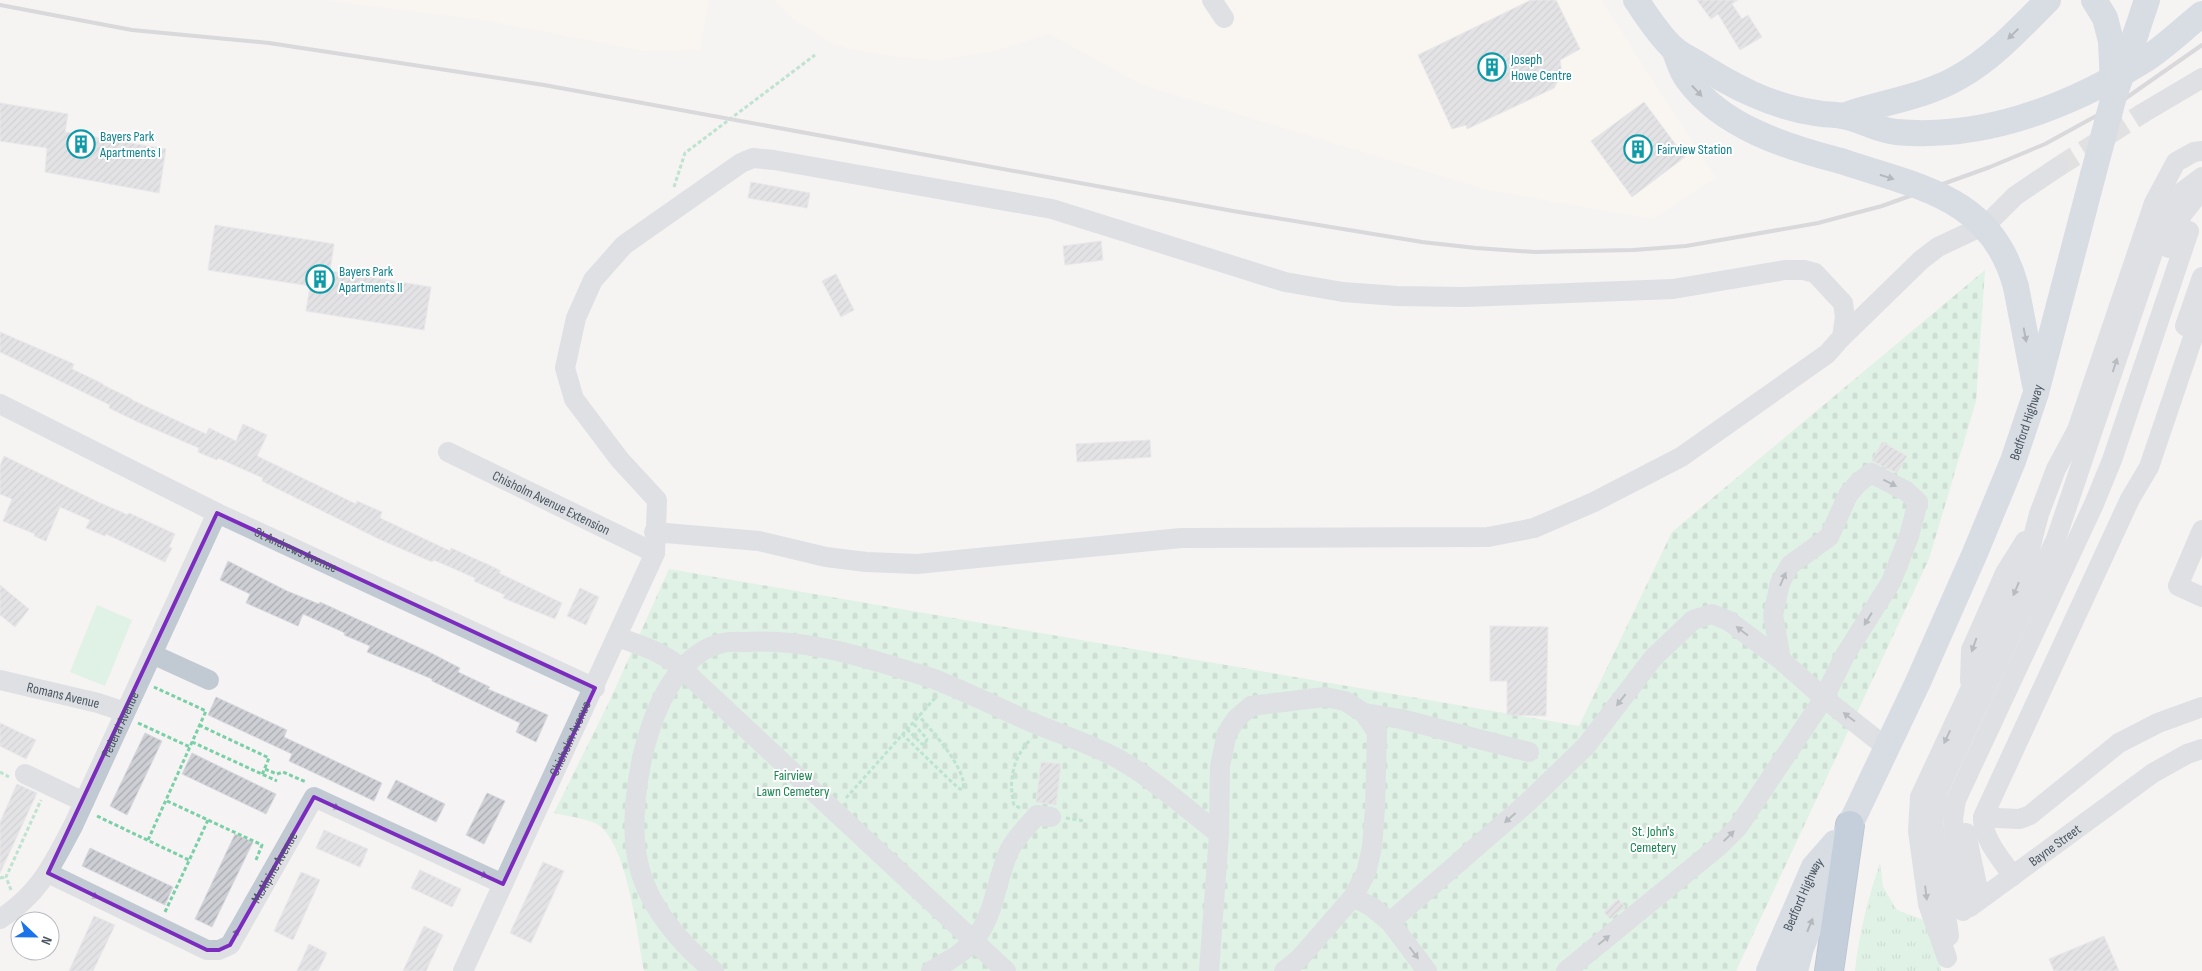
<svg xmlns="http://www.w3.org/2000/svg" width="2202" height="971" viewBox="0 0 2202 971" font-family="'Sofia Sans Condensed',sans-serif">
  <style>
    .commercial { fill: #fdf9ef }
    .grass { fill: url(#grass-tufts) }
    .cemetery { fill: url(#cemetery-stones) }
    .pitch { fill: #c3f1d5 }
    .building { fill: url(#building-hatch); stroke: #d7d9de }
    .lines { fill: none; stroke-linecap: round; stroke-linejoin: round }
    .minor-tunnel { stroke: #caccce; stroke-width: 20; stroke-dasharray: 20 10; stroke-linecap: butt }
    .highway-casing { stroke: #7690ad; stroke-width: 30 }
    .path { stroke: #7ad0a6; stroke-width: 3; stroke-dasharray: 4 2.5; stroke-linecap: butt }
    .minor { stroke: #c1cad2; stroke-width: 20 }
    .major { stroke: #b3c2d1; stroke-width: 26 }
    .highway { stroke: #8ba5c1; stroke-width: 28 }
    .rail { stroke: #b5b8bd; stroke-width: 4 }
    .major-bridge { stroke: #b3c2d1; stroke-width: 26 }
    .oneway { fill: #64717d }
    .oneway2 { fill: #6e7983 }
    .marked { fill: none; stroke: #7b2cbf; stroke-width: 4; stroke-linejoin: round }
    .labels { text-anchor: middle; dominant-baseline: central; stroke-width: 4; stroke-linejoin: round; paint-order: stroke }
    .culture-label { font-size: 14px; fill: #0d838f; stroke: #fff; text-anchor: start }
    .street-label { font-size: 14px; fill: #4a5661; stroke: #fff }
    .park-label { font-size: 14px; fill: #17864f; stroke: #fff }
  </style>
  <defs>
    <pattern id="grass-tufts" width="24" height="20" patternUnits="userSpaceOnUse" patternTransform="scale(1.25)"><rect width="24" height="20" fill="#c3f1d5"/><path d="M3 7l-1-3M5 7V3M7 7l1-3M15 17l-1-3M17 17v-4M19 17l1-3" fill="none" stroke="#a0c6b0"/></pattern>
    <pattern id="cemetery-stones" width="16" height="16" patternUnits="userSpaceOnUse" patternTransform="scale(1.25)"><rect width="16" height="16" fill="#c3f1d5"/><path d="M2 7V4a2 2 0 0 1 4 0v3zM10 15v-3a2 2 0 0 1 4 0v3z" fill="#a0c6b0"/></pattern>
    <pattern id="building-hatch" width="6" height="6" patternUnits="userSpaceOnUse" patternTransform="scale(1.25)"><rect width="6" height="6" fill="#cdcfd5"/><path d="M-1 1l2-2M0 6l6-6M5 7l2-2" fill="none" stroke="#a8abb0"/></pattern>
  </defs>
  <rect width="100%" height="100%" fill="#f5f3f3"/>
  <g class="commercial">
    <polygon points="324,0 709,0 700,50 643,51 488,21"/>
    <polygon points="774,0 1601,0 1716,178 1653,219 1487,190 1142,85 1049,34 999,50 942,60 895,57 836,46 795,21"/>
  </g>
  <path class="grass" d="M1880,863l3,24 14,23 37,14 7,47h-86c4,-37 13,-73 25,-108z"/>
  <path class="cemetery" d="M1985,270l-9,131 -47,158 -193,412h-1092c-6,-33 -17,-133 -49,-148 -12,-5 -28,-7 -41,-10l56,-113 59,-131 910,157 93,-194z"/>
  <polygon class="pitch" points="97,605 132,620 105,686 70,672"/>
  <g class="building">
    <polygon points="1531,0 1556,0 1580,49 1560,60 1562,74 1554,88 1467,129 1466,125 1452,129 1418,55"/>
    <polygon points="1697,0 1738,0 1732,4 1742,19 1748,15 1762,37 1740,50 1718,14 1711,19"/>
    <polygon points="1644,102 1685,157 1632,197 1591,141"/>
    <polygon points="0,103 68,114 65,132 166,149 159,193 45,172 47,148 0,141"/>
    <polygon points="751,182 810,193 807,208 748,198"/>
    <polygon points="215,225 334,244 330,271 431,287 424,330 306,311 310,286 208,270"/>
    <polygon points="1101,241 1103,260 1065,265 1063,246"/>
    <polygon points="836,274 854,310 841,317 822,281"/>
    <polygon points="0,332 74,364 72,369 103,384 103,385 132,399 132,400 206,434 209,428 236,441 243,424 267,435 257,456 356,504 357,501 382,512 380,518 450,551 451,548 489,565 501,571 499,573 562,603 555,619 503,598 505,595 474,581 475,578 434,560 432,562 379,539 262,481 263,478 218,458 217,460 198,452 199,448 138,422 109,408 110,405 0,352"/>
    <polygon points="1150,440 1151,457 1077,462 1076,444"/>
    <polygon points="1882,442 1907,456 1897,473 1872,461"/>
    <polygon points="4,456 98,502 128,515 129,513 175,534 169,547 172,548 165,562 106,534 105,536 86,528 90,520 60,507 46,541 34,536 35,534 3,521 12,499 0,494 0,466"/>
    <polygon points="228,561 287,591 319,604 320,602 431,653 460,668 458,672 490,687 488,689 548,715 536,742 516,732 520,723 432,681 432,679 367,652 370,646 344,635 345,633 303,614 298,626 246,603 250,594 220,580"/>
    <polygon points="0,585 29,609 15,627 0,615"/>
    <polygon points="580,588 599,597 586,625 567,616"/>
    <polygon points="1490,626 1548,627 1546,716 1507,715 1507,681 1490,681"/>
    <polygon points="216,697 287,730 284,737 382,783 374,801 289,761 292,754 208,715"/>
    <polygon points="0,723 36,740 26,759 0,746"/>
    <polygon points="145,733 162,741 127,815 110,806"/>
    <polygon points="192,753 276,794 266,814 182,774"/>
    <polygon points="1041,762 1061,764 1056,805 1036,802"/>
    <polygon points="396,780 445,804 436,822 387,798"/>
    <polygon points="17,784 37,793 0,873 0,822"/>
    <polygon points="487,793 505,801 484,844 466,835"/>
    <polygon points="324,830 368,849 360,867 316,848"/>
    <polygon points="235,834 253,842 212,927 195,919"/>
    <polygon points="90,848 173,887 165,905 82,866"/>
    <polygon points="543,862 564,871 531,943 510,933"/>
    <polygon points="420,870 461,889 452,907 411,888"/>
    <polygon points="301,872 320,880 293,940 274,931"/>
    <polygon points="1618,899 1625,907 1610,919 1604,912"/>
    <polygon points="94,916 115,925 93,971 69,971"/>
    <polygon points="424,926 443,935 426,971 403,971"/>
    <polygon points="2104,936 2119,971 2054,971 2049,959"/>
    <polygon points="309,944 327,953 318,971 297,971"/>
  </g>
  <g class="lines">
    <polyline class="minor-tunnel" points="2058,167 2143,113"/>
    <g class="highway-casing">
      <polyline id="highway" points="1829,971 1850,825"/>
    </g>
    <g class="path">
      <polyline points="674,187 685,153 815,55"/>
      <polyline points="138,723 190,747"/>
      <polyline points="199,725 269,758 262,775"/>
      <polyline points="907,729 922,744 925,744 927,739 913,723"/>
      <path d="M902,734l53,51 5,4h3c5,-19 -32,-59 -44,-73"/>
      <polyline points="192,742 277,781"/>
      <polyline points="265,769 277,774 283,772 306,782"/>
      <polyline points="0,772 9,777"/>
      <polyline points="846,798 935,698"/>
      <polyline points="167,801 262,845 256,860"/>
      <path d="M1020,808l-6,-3c-6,-24 -1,-48 17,-66"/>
      <polyline points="97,816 189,860"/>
      <polyline points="1066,818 1085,821"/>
      <polyline points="148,840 206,711 154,687"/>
      <polyline points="0,878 6,877"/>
      <polyline points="11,890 6,877 41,800"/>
      <polyline points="165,912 208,820"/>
    </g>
    <g class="minor">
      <polyline points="1212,0 1224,18"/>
      <polyline points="2143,113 2202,78"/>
      <polyline points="1994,217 2015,196 2058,167"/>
      <polyline points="2169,248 2182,215 2202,189"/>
      <polyline points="2185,326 2202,277"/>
      <polyline points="1842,337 1921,260 1938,247 1974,230"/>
      <path id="s1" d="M0,404l217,109 378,175"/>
      <path id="s2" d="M448,452l207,101"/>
      <polyline points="2202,530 2178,586 2202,597"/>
      <path d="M617,637c30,10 56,19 77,43l312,291"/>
      <polyline points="152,654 209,680"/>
      <path id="s3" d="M0,680l98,23 27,9"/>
      <polyline points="1970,681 1971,650 2005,573 2025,541"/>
      <polyline points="1364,713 1401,719 1529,752"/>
      <polyline points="25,774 84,802"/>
      <polyline points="1996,818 2020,819 2030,815 2119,743 2158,723 2202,707"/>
      <polyline points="1966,833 1980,899"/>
      <path id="s4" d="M48,873l159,77h12l11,-5 84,-148 189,87"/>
      <path d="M2013,876c-12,-17 -31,-38 -30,-59l147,-318 19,-32 53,-156"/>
      <polyline points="1353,897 1372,907 1390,922"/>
      <path id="s5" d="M1970,907l183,-134 34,-19 15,-5"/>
      <polyline points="1963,911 1953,819 1956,800 2094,504 2112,460 2189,231"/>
      <path id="s6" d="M0,919c39,-25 52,-53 73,-93l144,-313"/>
      <polyline points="1949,936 1933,821 1937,793 2056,539 2167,211 2178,195 2202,177"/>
      <polyline points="1947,958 1928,904 1918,831 1920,797 2003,619 2026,564 2039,514 2056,469 2077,430 2154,203 2176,162 2194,152 2202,151"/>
      <path id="s7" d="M463,971l192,-418 2,-53 -37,-40 -46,-61 -9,-31 11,-50 17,-38 31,-35 117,-82 12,-5 21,2 278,49 233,73 58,10 54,4 67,1 209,-8 112,-19h19l11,3 28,30 2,14 -3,20 -15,17 -146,103 -87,45 -60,26 -46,9 -307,1 -264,26 -51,-2 -40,-5 -67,-16 -105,-9"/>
      <path d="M714,971c-35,-28 -69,-68 -77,-114 -11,-61 14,-199 86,-214 7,-2 16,-1 23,-1 54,-3 105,11 156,27 15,5 30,8 44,15 29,12 57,26 85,38 28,12 66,24 91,39 34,20 65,48 97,73"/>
      <path d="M931,971c15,-9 33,-18 44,-32 21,-27 21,-61 35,-90 6,-12 18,-23 27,-34l14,2"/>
      <polyline points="1209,971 1219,834 1220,766 1227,733 1236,719 1251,706 1325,697 1345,701 1364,713 1377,732 1375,808 1372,847 1366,873 1353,897 1299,959 1284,971"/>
      <polyline points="1427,971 1390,922 1527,803 1586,746 1653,658 1693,620 1712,614 1729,621 1781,660 1824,698 1887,748"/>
      <polyline points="1566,971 1719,846 1738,827 1824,698 1845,655 1891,582 1909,536 1918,502 1906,491 1871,473 1858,483 1848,495 1829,537 1790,565 1780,583 1773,615 1781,660"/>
    </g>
    <g class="major">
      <path d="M1636,0c11,16 22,34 37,48 6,6 15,10 22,14 37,24 77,45 121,51 9,2 18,1 26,3 19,3 34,14 54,16 88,8 174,-26 247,-71 21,-13 40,-32 59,-47"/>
      <polyline points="2094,0 2105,18 2111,41"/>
      <polyline points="2136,33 2147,0"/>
      <path d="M1674,49c4,10 7,23 14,31 34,47 99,67 153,81"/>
      <path d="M1843,116c38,-14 80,-18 116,-39 34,-19 61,-49 89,-77"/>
      <polyline points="2016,287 2035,385"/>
      <path id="s8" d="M1769,971l45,-104 21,-24"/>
      <path id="s9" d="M1795,971l6,-23 49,-123 68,-143 57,-129 38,-92 23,-68 57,-218"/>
    </g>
    <use href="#highway" class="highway"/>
    <polyline class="rail" points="0,5 132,30 269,43 544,85 1233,211 1422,242 1476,248 1535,252 1633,250 1686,246 1818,223 1882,206 1990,167 2045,144 2116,105 2202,45"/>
    <g class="major-bridge">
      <polyline points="2111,41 2113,85"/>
      <path d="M1841,161c77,26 151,35 175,126"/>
      <polyline points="2093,175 2114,96 2136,33"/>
    </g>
  </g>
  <defs><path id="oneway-solid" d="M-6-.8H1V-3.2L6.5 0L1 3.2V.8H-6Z" transform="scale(1.25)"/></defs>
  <g class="oneway">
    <use href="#oneway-solid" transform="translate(2013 34) rotate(136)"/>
    <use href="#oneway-solid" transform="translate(1697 91) rotate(47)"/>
    <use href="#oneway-solid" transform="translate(1887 177) rotate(18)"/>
    <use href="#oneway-solid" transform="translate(2025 335) rotate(79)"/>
    <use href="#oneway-solid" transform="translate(1810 925) rotate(-68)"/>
  </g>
  <g class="oneway2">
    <use href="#oneway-solid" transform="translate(2115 365) rotate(-72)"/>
    <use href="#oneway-solid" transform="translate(1890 483) rotate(27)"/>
    <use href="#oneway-solid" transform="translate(1783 579) rotate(-66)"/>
    <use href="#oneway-solid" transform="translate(2016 589) rotate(113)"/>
    <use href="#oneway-solid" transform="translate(1868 619) rotate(122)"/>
    <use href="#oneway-solid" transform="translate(1742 631) rotate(-143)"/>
    <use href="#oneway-solid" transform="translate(1974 645) rotate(110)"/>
    <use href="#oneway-solid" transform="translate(1621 700) rotate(128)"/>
    <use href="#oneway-solid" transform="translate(1849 717) rotate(-143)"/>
    <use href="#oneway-solid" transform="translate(1947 737) rotate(115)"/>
    <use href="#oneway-solid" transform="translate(333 806) rotate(25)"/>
    <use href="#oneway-solid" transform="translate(1510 818) rotate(139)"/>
    <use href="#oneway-solid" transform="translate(1729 836) rotate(-44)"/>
    <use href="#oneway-solid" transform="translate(481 874) rotate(24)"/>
    <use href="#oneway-solid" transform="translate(1926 893) rotate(83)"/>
    <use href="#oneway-solid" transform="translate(92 895) rotate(26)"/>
    <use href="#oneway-solid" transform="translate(235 935) rotate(-60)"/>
    <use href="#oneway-solid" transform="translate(1604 940) rotate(-39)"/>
    <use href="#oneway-solid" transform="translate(1414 953) rotate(53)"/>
  </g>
  <path d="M0 0H2202V971H0ZM217,513l378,175 -92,196 -189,-87 -84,148 -11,5h-12l-159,-77z" fill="#f5f3f3" fill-opacity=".55" fill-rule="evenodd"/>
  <path class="marked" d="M217,513l378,175 -92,196 -189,-87 -84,148 -11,5h-12l-159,-77z"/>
  <defs>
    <g id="building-ring" transform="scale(1.4375)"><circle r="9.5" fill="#fff" stroke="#0f9aa8" stroke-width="1.5"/><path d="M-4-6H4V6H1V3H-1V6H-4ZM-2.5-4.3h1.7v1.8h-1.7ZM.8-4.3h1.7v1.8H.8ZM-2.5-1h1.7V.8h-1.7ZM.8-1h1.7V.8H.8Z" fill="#0f9aa8"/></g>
  </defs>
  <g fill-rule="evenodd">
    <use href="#building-ring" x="1492" y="67"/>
    <use href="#building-ring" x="81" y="144"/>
    <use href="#building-ring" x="1638" y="149"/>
    <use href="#building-ring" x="320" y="279"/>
  </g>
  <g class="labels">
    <g class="culture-label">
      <text x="1511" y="59">Joseph<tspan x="1511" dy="16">Howe Centre</tspan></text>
      <text x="100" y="136">Bayers Park<tspan x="100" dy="16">Apartments I</tspan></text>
      <text x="1657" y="149">Fairview Station</text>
      <text x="339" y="271">Bayers Park<tspan x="339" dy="16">Apartments II</tspan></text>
    </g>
    <g class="street-label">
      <text stroke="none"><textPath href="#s9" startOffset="596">Bedford Highway</textPath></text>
      <text stroke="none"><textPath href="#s2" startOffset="115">Chisholm Avenue Extension</textPath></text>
      <text stroke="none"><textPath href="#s1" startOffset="330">St Andrews Avenue</textPath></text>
      <text stroke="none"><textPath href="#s3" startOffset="65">Romans Avenue</textPath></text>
      <text stroke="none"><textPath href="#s6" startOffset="232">Federal Avenue</textPath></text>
      <text stroke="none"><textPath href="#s7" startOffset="256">Chisholm Avenue</textPath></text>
      <text stroke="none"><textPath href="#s5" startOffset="105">Bayne Street</textPath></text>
      <text stroke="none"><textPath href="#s4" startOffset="290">McAlpine Avenue</textPath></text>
      <text stroke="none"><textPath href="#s8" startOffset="84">Bedford Highway</textPath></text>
    </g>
    <g class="park-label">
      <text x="793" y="775">Fairview<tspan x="793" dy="16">Lawn Cemetery</tspan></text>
      <text x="1653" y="831">St. John's<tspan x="1653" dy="16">Cemetery</tspan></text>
    </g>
  </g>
  <g transform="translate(35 936) rotate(112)"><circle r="24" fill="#ffffff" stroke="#b7bbc0"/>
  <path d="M0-4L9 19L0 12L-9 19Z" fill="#1a73e8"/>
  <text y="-8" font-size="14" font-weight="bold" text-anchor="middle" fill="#4a5661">N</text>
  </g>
</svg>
